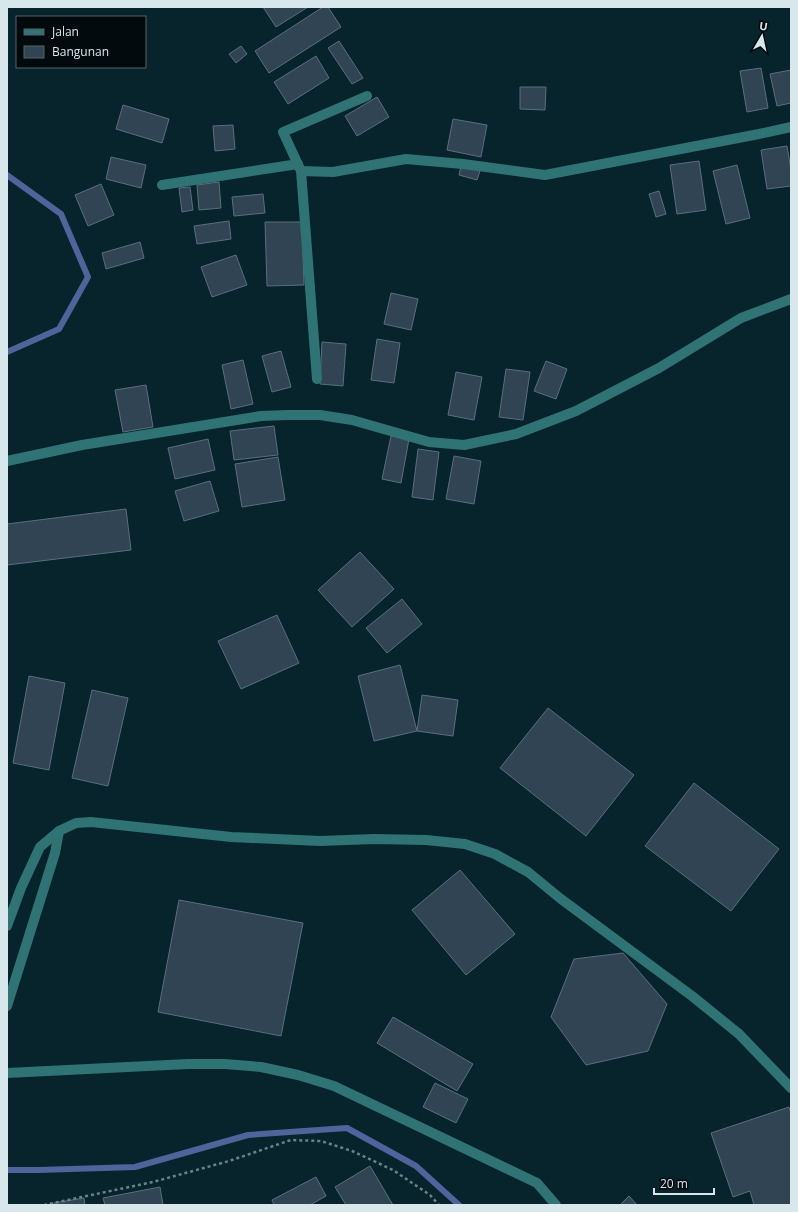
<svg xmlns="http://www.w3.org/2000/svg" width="798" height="1212" viewBox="0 0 798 1212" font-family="'Open Sans',sans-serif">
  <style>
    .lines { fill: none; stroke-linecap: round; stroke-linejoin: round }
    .stream { stroke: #51639b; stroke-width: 6 }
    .building { fill: #314454; stroke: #5b6e80 }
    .path { stroke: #6c8289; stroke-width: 2.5; stroke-dasharray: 3 3; stroke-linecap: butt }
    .minor { stroke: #2f7374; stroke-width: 10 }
  </style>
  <rect width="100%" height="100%" fill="#07232b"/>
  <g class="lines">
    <g class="stream">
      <polyline points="7,175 61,214 88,277 59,329 7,352"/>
      <polyline points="7,1170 39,1170 135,1167 248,1135 347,1128 416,1166 459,1205"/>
    </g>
  </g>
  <g class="building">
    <polygon points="263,7 308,7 276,27"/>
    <polygon points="323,7 328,7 341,27 269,73 255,51"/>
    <polygon points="339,41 363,78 352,84 328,48"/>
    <polygon points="241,46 247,54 236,63 229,54"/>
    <polygon points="316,56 329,78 288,104 274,82"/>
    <polygon points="761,68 768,108 747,112 740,71"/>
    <polygon points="791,70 791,103 777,106 770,74"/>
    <polygon points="520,87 546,87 545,110 520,109"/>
    <polygon points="377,97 389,117 357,136 345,116"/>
    <polygon points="123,105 169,119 162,143 116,129"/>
    <polygon points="453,119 487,125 481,157 447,150"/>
    <polygon points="233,125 235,149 215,151 213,126"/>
    <polygon points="787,146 791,170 791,186 767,189 761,150"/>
    <polygon points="111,157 146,165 141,188 106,179"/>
    <polygon points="699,161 706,210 677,214 670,165"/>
    <polygon points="737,165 750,218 726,224 713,171"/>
    <polygon points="461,166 480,171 477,180 459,175"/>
    <polygon points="219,182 221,208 199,210 197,185"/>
    <polygon points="101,184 114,215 88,226 75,195"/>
    <polygon points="190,187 193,210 182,212 179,188"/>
    <polygon points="659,191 666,214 656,217 649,194"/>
    <polygon points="263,194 265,213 234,216 232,197"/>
    <polygon points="229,221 231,239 197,244 194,226"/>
    <polygon points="265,222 302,222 304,285 267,286"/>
    <polygon points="140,242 144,258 106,269 102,253"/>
    <polygon points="236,255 247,285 212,297 201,267"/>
    <polygon points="391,293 418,299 411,330 384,324"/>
    <polygon points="377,339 400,343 394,383 371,380"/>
    <polygon points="322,342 346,344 343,386 320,384"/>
    <polygon points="281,351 291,387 272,392 262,356"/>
    <polygon points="243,360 253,404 231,409 222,365"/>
    <polygon points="546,361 567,369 556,399 534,391"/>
    <polygon points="506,369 530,372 523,420 499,417"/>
    <polygon points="456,372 482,377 474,420 448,415"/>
    <polygon points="146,385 153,427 123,432 115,390"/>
    <polygon points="274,426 278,455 234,460 230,431"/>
    <polygon points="391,436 409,439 401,483 382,479"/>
    <polygon points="208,439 215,470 175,479 168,448"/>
    <polygon points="418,449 439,452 433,500 412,497"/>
    <polygon points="454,456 481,461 474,504 446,499"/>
    <polygon points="278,457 285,500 242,507 235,464"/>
    <polygon points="210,481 219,511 184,521 175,491"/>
    <polygon points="126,509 131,550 7,565 7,524"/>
    <polygon points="360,552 394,589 352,627 318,590"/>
    <polygon points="402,599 422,624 387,653 366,628"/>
    <polygon points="277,615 299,663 241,689 218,641"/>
    <polygon points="400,665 417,731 374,741 358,676"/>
    <polygon points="29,676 65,683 49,770 13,763"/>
    <polygon points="92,690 128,698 108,786 72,778"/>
    <polygon points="422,695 458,700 453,736 417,731"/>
    <polygon points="548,708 634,775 586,836 500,768"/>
    <polygon points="694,783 779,849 731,911 645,846"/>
    <polygon points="460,870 515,934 466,975 412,910"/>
    <polygon points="179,900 303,923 281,1036 158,1012"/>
    <polygon points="623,953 667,1004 648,1051 586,1065 551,1017 574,959"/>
    <polygon points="393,1017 473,1064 457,1091 377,1043"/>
    <polygon points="435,1083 468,1099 456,1123 423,1107"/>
    <polygon points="789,1107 791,1113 791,1205 754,1205 750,1191 733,1197 711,1133"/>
    <polygon points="370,1166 393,1205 346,1205 335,1187"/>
    <polygon points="316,1177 326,1196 310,1205 274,1205 272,1200"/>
    <polygon points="160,1187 163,1205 105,1205 103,1198"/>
    <polygon points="629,1196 637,1205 620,1205"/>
    <polygon points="84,1198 85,1205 54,1205 54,1203"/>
  </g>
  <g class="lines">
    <polyline class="path" points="44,1205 153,1182 229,1161 291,1140 321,1141 352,1151 393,1170 430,1195 439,1205"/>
    <g class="minor">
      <polyline points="301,171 333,172 406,159 463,164 545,175 759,134 791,127"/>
      <polyline points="162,185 298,164"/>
      <polyline points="317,379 301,171 283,132 367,96"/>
      <polyline points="7,461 82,445 261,416 287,415 320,415 352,420 429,442 464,445 516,434 576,411 659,368 741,318 791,299"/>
      <polyline points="7,926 21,888 40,847 59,831 76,823 91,822 231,837 320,841 374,839 426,840 465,844 495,854 528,872 561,899 692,996 739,1034 791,1088"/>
      <polyline points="7,1006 55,853 59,831"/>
      <polyline points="7,1073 188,1064 225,1064 261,1067 298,1075 334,1086 537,1183 556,1205"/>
    </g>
  </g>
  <rect width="798" height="1212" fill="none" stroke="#d7e7ec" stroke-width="16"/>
  <rect x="16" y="16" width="130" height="52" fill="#020a0e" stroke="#576267"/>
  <rect x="24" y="29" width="20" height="6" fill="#2f7374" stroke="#576267"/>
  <text x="52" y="36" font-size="12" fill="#d7e7ec">Jalan</text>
  <rect x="24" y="46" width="20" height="12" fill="#314454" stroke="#576267"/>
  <text x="52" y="56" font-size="12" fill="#d7e7ec">Bangunan</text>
  <g transform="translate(762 36) rotate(9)" stroke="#020a0e" stroke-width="3" paint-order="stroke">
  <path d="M0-3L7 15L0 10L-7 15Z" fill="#d7e7ec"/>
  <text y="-6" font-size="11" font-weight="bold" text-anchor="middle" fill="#d7e7ec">U</text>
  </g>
  <path d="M654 1188v6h60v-6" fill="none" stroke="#d7e7ec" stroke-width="2"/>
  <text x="660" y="1188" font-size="12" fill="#d7e7ec" stroke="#020a0e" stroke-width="3" paint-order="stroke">20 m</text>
</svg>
